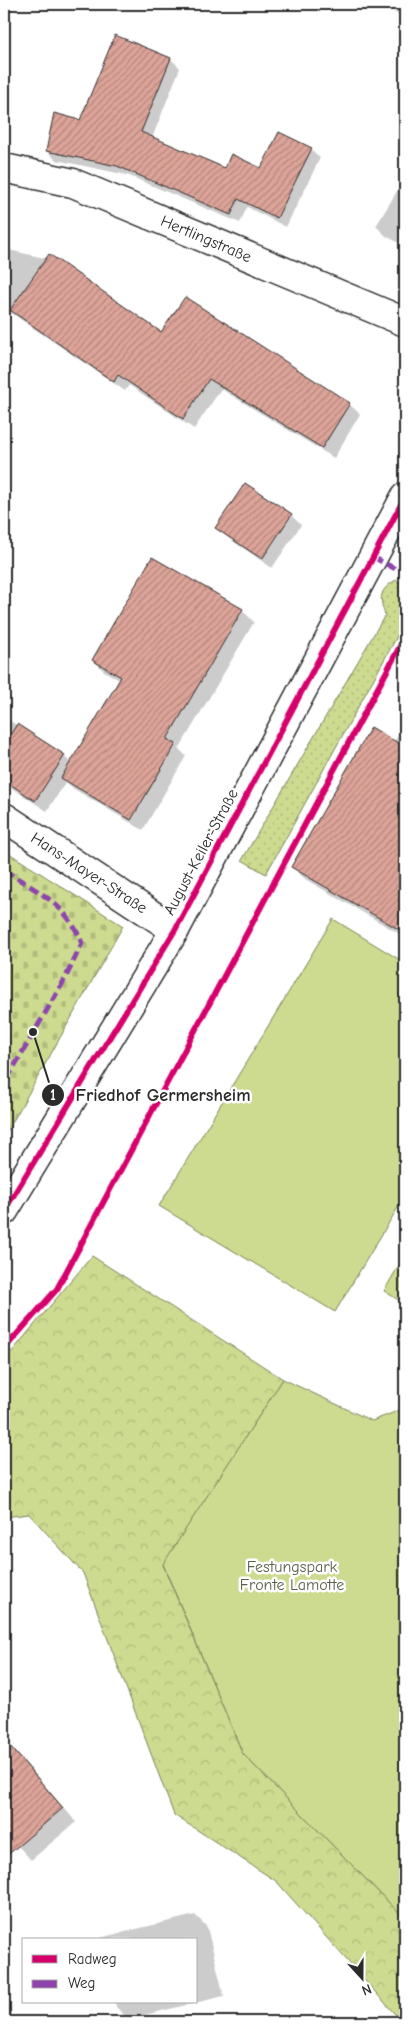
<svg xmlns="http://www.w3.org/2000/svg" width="409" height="2026" viewBox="0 0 409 2026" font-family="'Comic Neue',sans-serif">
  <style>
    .grass { fill: url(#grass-dots); stroke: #7c835d }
    .forest { fill: url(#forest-crowns); stroke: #7c835d }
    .cemetery { fill: url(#cemetery-stones); stroke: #7c835d }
    .park { fill: #ccdb8f; stroke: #7c835d }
    .shadow { fill: #0003 }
    .building { fill: url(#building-hatch); stroke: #2b2b2b }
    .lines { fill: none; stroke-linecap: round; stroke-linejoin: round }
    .street-casing { stroke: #2b2b2b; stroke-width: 31 }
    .secondary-casing { stroke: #2b2b2b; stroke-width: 31 }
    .street { stroke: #fff; stroke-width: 28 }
    .secondary { stroke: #fff; stroke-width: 28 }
    .quiet { stroke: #8e44ad; stroke-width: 5; stroke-dasharray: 10 5; stroke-linecap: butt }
    .cycleway-casing { stroke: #fff; stroke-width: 9 }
    .cycleway { stroke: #d6006c; stroke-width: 6 }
    .labels { text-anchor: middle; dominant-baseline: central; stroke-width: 5; stroke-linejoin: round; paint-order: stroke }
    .street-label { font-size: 16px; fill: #2b2b2b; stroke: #fff }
    .park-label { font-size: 16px; fill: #5b6049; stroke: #fff }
    .leader { fill: none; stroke: #2b2b2b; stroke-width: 2 }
    .callout-dot { fill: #2b2b2b; stroke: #fff; stroke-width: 2 }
    .mark-label { font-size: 15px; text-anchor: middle; font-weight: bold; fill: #fff }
    .callout-label { font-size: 18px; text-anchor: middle; font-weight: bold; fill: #2b2b2b; stroke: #fff; stroke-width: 5; stroke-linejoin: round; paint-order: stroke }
  </style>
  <defs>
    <pattern id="grass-dots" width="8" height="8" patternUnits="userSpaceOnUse" patternTransform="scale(1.25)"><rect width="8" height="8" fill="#ccdb8f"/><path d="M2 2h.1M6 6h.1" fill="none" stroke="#afbc7c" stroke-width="1.8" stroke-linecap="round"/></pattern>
    <pattern id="forest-crowns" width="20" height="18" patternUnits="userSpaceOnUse" patternTransform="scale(1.25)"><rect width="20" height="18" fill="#ccdb8f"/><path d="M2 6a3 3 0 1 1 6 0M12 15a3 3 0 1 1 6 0" fill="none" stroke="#afbc7c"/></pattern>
    <pattern id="cemetery-stones" width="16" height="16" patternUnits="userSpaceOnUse" patternTransform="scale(1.25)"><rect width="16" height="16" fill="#ccdb8f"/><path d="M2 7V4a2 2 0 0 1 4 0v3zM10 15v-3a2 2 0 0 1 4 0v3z" fill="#afbc7c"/></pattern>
    <pattern id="building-hatch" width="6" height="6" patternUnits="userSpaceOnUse" patternTransform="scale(1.25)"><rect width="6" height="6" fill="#dda499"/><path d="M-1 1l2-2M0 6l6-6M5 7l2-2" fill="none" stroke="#b3867d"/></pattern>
  </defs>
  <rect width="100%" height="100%" fill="#fff"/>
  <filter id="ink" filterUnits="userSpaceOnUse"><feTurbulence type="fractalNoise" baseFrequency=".02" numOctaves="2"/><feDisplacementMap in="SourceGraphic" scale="10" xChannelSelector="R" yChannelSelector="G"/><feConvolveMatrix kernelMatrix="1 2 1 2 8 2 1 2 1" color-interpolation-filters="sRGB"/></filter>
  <g filter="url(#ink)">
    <path class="grass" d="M396,580l9,6v36l-139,252 -24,-14 143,-245c-6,-18 -6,-25 11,-35z"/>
    <polygon class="forest" points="92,1256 283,1379 163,1565 243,1754 405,1919 405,2022 402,2022 276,1881 174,1815 83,1573 29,1514 4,1517 4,1361"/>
    <polygon class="cemetery" points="4,850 123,926 4,1137"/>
    <g class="park">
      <polygon points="333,919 405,963 405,1196 335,1312 159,1206"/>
      <polygon points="405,1255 405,1304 384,1291"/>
      <polygon points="283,1379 372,1421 405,1408 405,1919 243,1754 163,1564"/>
    </g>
    <g class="shadow">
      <polygon points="379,4 403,4 398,14"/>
      <polygon points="171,59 180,68 152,138 226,170 262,170 311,149 320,158 286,227 247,207 240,223 127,175 56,160 47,151 80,122"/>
      <polygon points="405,178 405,246 386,236 376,226"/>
      <polygon points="4,249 58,261 162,333 349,404 360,414 334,458 221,389 194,429 129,385 125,391 4,308"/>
      <polygon points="291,515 301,525 272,568 227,537 217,528"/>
      <polygon points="152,558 242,610 254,622 179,749 186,756 143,830 74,789 66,782 47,811 4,783 4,717 64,756 71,763 121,681 104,671 93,660"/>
      <polygon points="405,722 405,937 305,879 292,867 394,742"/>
      <polygon points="4,1738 76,1822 31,1860 4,1831"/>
      <polygon points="195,1915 207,1927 224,1996 128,2019 116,2007 115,2002 196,2002 196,1940 99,1938"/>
    </g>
    <g class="building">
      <polygon points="115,35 171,58 141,132 225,168 231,154 261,168 279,132 312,148 277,218 238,199 231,215 117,166 46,151 54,113 80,120"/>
      <polygon points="49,254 161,332 185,297 350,403 322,448 209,379 183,419 118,375 114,382 10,310"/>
      <polygon points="245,483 292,514 262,559 215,528"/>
      <polygon points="152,557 243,609 167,739 176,744 131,820 61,778 121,677 92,660"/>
      <polygon points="17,724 65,755 35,801 4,780 4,745"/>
      <polygon points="371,727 405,747 405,933 291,867"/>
      <polygon points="4,1739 63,1808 4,1858"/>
    </g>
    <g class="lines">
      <g class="street-casing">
        <g id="street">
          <polyline points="4,168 73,183 405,322"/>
          <polyline points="4,817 175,930"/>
        </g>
      </g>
      <g class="secondary-casing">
        <polyline id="secondary" points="4,1211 175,930 405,497"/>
      </g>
      <use href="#street" class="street"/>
      <use href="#secondary" class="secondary"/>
      <g class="quiet">
        <polyline points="373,557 405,574"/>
        <path d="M4,870c33,21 63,34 78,73l-17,36 -61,105"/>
        <polyline points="4,2007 15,2022"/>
      </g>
      <g class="cycleway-casing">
        <g id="cycleway">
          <polyline points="4,1211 175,930 405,497"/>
          <polyline points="4,1349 57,1289 405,637"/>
        </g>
      </g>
      <use href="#cycleway" class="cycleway"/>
    </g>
  </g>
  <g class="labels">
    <g class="street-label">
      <text transform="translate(206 239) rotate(23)">Hertlingstraße</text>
      <text transform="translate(201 852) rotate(-62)">August-Keiler-Straße</text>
      <text transform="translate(89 873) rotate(33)">Hans-Mayer-Straße</text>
    </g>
    <g class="park-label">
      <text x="292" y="1567">Festungspark<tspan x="292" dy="18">Fronte Lamotte</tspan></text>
    </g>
  </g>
  <path class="leader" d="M33 1032L53 1095"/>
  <g class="callout-dot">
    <circle cx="33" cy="1032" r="5"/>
    <circle cx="53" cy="1095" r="12"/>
  </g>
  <g class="mark-label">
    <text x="53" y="1100">1</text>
  </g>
  <g class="callout-label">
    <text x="163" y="1101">Friedhof Germersheim</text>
  </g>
  <rect width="409" height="2026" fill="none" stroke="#fff" stroke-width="20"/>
  <rect x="10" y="10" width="389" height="2006" fill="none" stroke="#2b2b2b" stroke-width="2" filter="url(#ink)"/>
  <rect x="22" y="1938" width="175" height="65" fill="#ffffff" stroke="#aaaaaa"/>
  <rect x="32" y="1955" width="25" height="8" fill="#d6006c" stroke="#aaaaaa"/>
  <text x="68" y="1964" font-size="15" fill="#2b2b2b">Radweg</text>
  <rect x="32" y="1980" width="25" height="8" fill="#8e44ad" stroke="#aaaaaa"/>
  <text x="68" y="1988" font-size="15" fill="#2b2b2b">Weg</text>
  <g transform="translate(362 1978) rotate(159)" stroke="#ffffff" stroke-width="4" paint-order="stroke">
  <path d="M0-4L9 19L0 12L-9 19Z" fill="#2b2b2b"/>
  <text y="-8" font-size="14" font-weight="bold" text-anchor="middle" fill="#2b2b2b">N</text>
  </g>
</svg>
